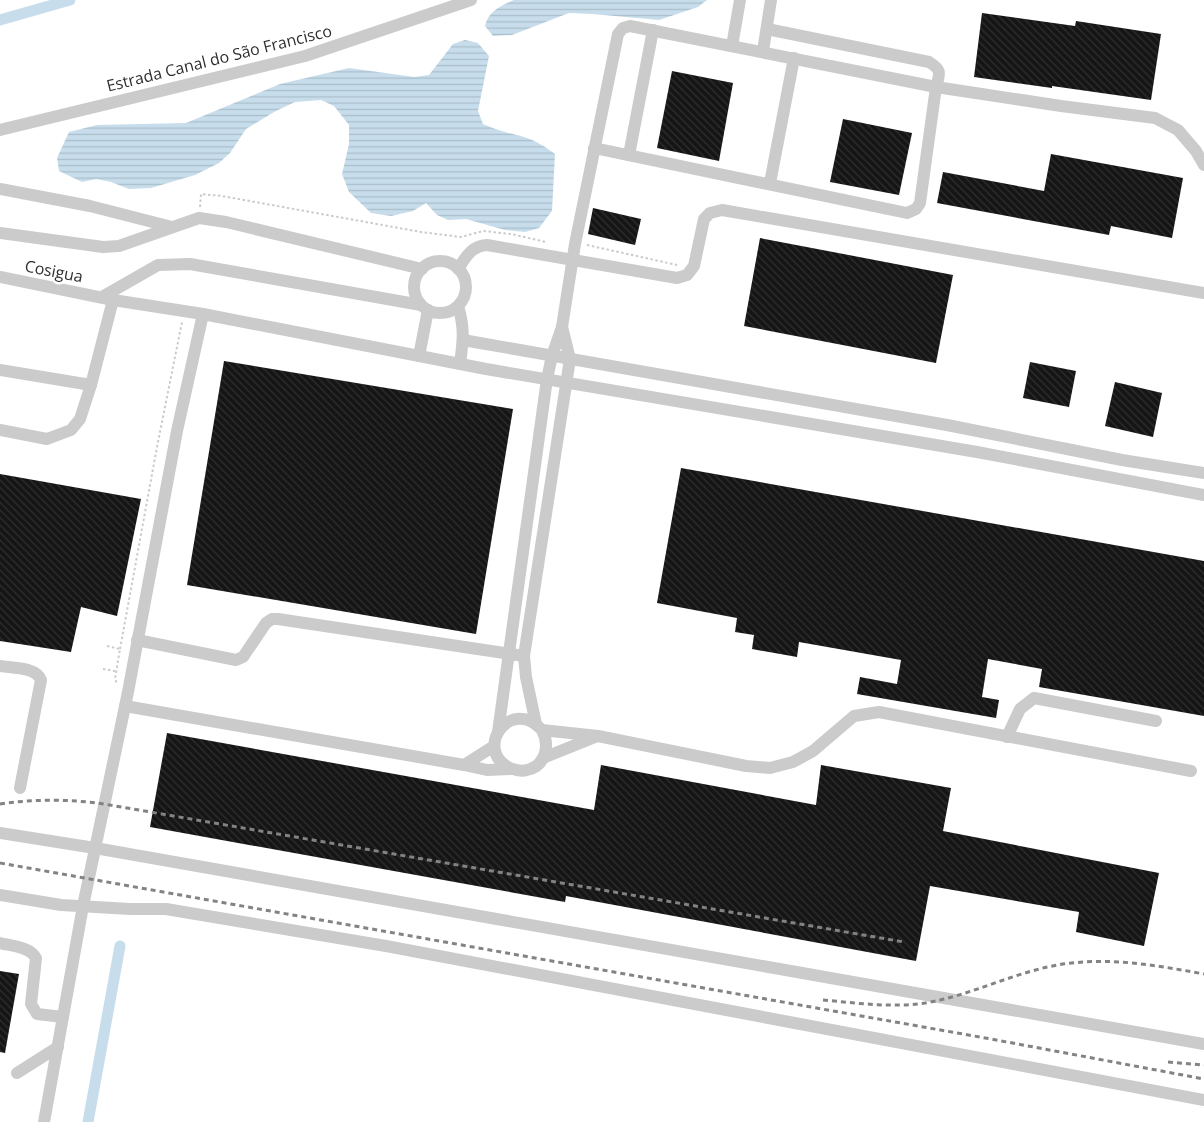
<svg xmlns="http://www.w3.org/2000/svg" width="1204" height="1122" viewBox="0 0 1204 1122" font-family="'Open Sans',sans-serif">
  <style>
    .water { fill: url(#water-rules) }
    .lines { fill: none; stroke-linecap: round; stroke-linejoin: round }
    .canal { stroke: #c7ddeb; stroke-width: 11 }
    .building { fill: url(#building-back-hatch) }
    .path { stroke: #cbcbcb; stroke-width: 2; stroke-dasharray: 2.5 2.5; stroke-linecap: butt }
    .minor { stroke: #cbcbcb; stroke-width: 12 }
    .rail { stroke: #838383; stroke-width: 3; stroke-dasharray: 5 4; stroke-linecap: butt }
    .labels { text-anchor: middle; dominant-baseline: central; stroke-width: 5; stroke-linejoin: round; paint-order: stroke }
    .street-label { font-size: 16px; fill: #2e2e2e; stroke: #fff }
  </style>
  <defs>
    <pattern id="water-rules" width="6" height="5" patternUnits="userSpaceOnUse" patternTransform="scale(1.25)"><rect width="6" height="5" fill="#c7ddeb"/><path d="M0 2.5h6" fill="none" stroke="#abbeca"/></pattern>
    <pattern id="building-back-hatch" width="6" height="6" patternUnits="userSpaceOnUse" patternTransform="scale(1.25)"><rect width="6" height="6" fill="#151515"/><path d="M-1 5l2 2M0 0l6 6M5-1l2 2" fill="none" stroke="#2f2f2f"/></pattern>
  </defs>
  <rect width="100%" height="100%" fill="#fff"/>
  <g class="water">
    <path d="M514,0h193l-9,7 -39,13 -66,-6 -24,-1 -57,22 -19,1 -8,-10c3,-15 17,-21 29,-26z"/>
    <path d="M465,40l13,3 11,13 -11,55 5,13c15,7 26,9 41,13 12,4 22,10 31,17l-3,57 -13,17 -14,4 -20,-2 -39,-11 -18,1 -11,-5 -11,-12 -13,8 -22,5 -20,-3 -22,-21 -7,-18 7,-30v-19l-15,-19 -13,-6 -26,2 -21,10 -28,17 -16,24 -11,10 -24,12 -44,13 -22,1 -18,-7 -15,-3 -14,3 -23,-11 -2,-13 12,-26 28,-7 89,-2 94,-39 69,-16 65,9 15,-2 24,-31z"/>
  </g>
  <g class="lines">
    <g class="canal">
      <polyline points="0,20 70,0"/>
      <polyline points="88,1122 120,946"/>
    </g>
  </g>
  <g class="building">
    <polygon points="982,13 1075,26 1076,21 1161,34 1151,100 1052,86 1052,88 974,77"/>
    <polygon points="672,71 733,83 719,161 657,148"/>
    <polygon points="843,119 912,133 899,195 830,182"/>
    <polygon points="1051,154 1183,178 1172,238 1111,226 1109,235 937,203 943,172 1044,191"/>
    <polygon points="593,208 641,219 635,245 588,234"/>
    <polygon points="760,238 953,275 936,363 744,326"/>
    <polygon points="224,361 513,409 476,634 187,585"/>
    <polygon points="1030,362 1076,371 1069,407 1023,398"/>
    <polygon points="1115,382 1162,393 1153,437 1105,426"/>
    <polygon points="681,468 1204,561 1204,716 1039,687 1042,669 988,659 982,697 999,700 996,718 857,694 860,677 897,684 901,660 799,642 797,657 752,649 754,635 735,632 737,618 657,603"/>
    <polygon points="0,474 141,499 117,616 81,607 71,652 0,641"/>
    <polygon points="167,733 594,810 601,765 816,805 821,765 951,788 943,831 1159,873 1144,946 1076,932 1079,912 930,886 916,961 566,896 565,902 150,827"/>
    <polygon points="0,971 19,974 5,1053 0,1052"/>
  </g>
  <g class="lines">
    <g class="path">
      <polyline points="200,207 201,194 222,196 421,232 461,237 483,231 511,234 546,242"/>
      <polyline points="587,245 677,265"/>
      <polyline points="107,646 120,649 115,679 117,683"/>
      <polyline points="120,649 157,447 182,322"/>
      <polyline points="103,669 115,671"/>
    </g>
    <g class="minor">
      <path d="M767,29l162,33c13,8 11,11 7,25l125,19 94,12 23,12 18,21 8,14"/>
      <polyline points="732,46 740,0"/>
      <polyline points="763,51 771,0"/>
      <polyline points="0,130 305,56 471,0"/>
      <polyline points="629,155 653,30"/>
      <polyline points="770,183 794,58"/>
      <polyline points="0,189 90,206 172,227"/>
      <polyline points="0,233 103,247 119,246 199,218 226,222 422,269"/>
      <circle cx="440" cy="287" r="26"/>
      <path d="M458,269c8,-12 13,-23 29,-24l190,33 10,-3 7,-9 10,-47 6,-6 12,-3 482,83"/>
      <polyline points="0,277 113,300 203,314 486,369 977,452 1204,495"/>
      <polyline points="102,297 158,265 190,264 421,305"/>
      <path d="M458,306c7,23 5,35 2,58"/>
      <polyline points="463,340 947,425 1122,460 1204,473"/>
      <polyline points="419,356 428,310"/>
      <polyline points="0,370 91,385 113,300"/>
      <polyline points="0,430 47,439 71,430 80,419 91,385"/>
      <polyline points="137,640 236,660 243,657 266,623 272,619 278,619 524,656"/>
      <path d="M0,666c12,2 36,1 41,14l-21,108"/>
      <polyline points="125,706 464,765 487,770 511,769"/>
      <polyline points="536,724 526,677 524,656 570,359 562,327"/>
      <path d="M542,730c8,15 4,36 -15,40 -7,2 -13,0 -19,-3 -34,-19 3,-71 34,-37l56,6 148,30 24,2 23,-6 20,-11 41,-35 25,-4 312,59"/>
      <polyline points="498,732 547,379 552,356 562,327 575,244 618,34 623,28 630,26 936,87 920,203 916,209 907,213 594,148"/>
      <polyline points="1007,737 1020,709 1034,698 1156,721"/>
      <polyline points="543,758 595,737"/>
      <polyline points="464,765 494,746"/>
      <polyline points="0,833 95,848 1204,1044"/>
      <polyline points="0,895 61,905 130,909 166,909 386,946 1204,1100"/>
      <path d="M0,943c12,3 30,4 36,15l-5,46 6,10 26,3"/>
      <polyline points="17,1073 58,1047"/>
      <polyline points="44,1122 83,906 128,692 177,431 203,314"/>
    </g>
    <g class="rail">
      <path d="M0,804c34,-5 70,-5 104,0l800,138"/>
      <polyline points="0,863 991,1039 1204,1079"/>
      <path d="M823,1000c34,3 68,8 102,3 50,-8 96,-35 147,-40 45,-5 88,3 132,11"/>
      <polyline points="1168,1062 1204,1065"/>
    </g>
  </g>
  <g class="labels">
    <g class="street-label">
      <text transform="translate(219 58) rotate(-14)">Estrada Canal do São Francisco</text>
      <text transform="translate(54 271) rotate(11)">Cosigua</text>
    </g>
  </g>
</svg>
